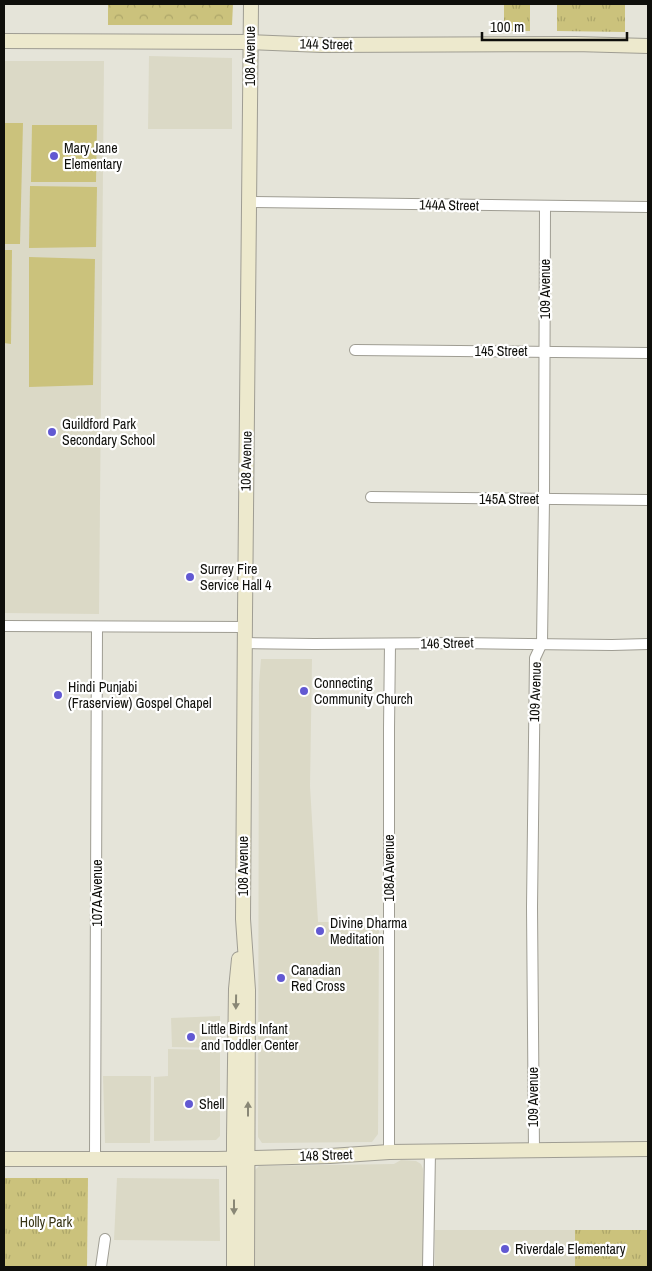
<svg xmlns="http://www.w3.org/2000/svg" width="652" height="1271" viewBox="0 0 652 1271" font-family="'Archivo Narrow',sans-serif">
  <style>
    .built { fill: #dbd9c6 }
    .grass { fill: url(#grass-tufts) }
    .forest { fill: url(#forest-crowns) }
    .garden { fill: #cbc27c }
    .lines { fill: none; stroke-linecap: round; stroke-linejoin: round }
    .street-casing { stroke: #9f9d93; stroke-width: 12 }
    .secondary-casing { stroke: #9f9d93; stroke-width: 16 }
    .street { stroke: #fff; stroke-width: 10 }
    .secondary { stroke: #ede9cd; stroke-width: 14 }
    .oneway { fill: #898776 }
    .poi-dot { fill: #6259d2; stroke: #fff; stroke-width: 2 }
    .labels { text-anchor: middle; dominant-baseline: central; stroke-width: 4.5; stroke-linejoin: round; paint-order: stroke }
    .street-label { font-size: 14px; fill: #0f0f0b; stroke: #fff }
    .poi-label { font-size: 14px; fill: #0f0f0b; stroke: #fff; text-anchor: start }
    .park-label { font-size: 14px; fill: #383414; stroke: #fff }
  </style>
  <defs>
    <pattern id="grass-tufts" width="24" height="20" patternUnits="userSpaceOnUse" patternTransform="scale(1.25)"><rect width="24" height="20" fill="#cbc27c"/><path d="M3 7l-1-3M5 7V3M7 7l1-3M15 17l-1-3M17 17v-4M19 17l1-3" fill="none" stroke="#ada66a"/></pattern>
    <pattern id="forest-crowns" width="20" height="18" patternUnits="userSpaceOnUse" patternTransform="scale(1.25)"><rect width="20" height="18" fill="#cbc27c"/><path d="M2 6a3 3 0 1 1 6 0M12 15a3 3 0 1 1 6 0" fill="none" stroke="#ada66a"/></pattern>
  </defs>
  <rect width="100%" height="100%" fill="#e5e4d9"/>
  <g class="built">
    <polygon points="149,56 232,58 232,129 148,129"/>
    <polygon points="4,61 104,61 99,614 4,613"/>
    <polygon points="261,659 312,659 310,786 318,922 379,922 378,1134 372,1142 262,1143 258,1137 259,684"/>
    <polygon points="220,1016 220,1048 172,1047 171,1018"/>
    <polygon points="168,1049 220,1050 220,1136 216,1140 154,1141 154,1077 168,1076"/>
    <polygon points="103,1076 151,1076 150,1143 105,1143"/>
    <polygon points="401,1160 416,1161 421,1164 423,1169 424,1267 253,1267 254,1174 255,1170 259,1166 394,1164"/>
    <polygon points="117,1178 219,1179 220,1241 114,1240"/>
    <rect x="435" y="1230" width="140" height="37"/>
  </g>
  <g class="grass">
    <rect x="504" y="4" width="26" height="27"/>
    <polygon points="557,4 625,4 625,32 557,31"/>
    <polygon points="4,1178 88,1178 87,1267 4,1267"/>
    <rect x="575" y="1230" width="73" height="37"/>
  </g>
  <polygon class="forest" points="108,4 233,4 232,25 108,25"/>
  <g class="garden">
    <polygon points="4,123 23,123 20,244 4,244"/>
    <polygon points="32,125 97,125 96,182 31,182"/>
    <polygon points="30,186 97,187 96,247 29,248"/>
    <polygon points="4,250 12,250 11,344 4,343"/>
    <polygon points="29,257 95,259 93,385 29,387"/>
  </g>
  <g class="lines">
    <g class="street-casing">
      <g id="street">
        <polyline points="249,202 648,207"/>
        <polyline points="355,350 648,353"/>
        <polyline points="371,497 648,500"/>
        <polyline points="4,626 245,627"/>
        <polyline points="245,643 314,644 459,643 612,645 648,644"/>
        <polyline points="534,1150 532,907 535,658 542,643 544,499 545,206"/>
        <polyline points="389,1152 389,728 390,644"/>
        <polyline points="95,1159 97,627"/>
        <polyline points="101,1267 105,1239"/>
        <polyline points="428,1267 430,1152"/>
      </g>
    </g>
    <g class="secondary-casing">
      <g id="secondary">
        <polyline points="4,41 250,42 322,45 575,44 648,46"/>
        <polyline points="4,1159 217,1159 330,1156 389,1152 648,1149"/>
        <polyline points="234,1267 234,1137 236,989 239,959"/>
        <polyline points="247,1267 248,990 243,919 245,614 251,4"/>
      </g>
    </g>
    <use href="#street" class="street"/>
    <use href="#secondary" class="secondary"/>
  </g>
  <defs><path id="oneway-solid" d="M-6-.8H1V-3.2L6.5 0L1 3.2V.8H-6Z" transform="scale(1.25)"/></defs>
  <g class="oneway">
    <use href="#oneway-solid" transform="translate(236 1002) rotate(91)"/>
    <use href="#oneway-solid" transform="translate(248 1109) rotate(-90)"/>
    <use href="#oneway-solid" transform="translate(234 1207) rotate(90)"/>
  </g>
  <g class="poi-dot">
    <circle cx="54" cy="156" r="5"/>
    <circle cx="52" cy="432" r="5"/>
    <circle cx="190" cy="577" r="5"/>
    <circle cx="304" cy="691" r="5"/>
    <circle cx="58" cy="695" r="5"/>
    <circle cx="320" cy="931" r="5"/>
    <circle cx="281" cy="978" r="5"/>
    <circle cx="191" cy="1037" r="5"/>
    <circle cx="189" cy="1104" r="5"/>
    <circle cx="505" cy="1249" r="5"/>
  </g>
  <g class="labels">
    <g class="street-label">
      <text transform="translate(326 44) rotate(1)">144 Street</text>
      <text transform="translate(250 56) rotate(-90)">108 Avenue</text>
      <text transform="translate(449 205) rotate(1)">144A Street</text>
      <text transform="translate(545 289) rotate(-90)">109 Avenue</text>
      <text x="501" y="351">145 Street</text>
      <text transform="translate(246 461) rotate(-89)">108 Avenue</text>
      <text x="509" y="499">145A Street</text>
      <text transform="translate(447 643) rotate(-1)">146 Street</text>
      <text transform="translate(535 692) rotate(-88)">109 Avenue</text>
      <text transform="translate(243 866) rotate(-90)">108 Avenue</text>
      <text transform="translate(389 868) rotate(-90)">108A Avenue</text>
      <text transform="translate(97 893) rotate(-90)">107A Avenue</text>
      <text transform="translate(533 1097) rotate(-90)">109 Avenue</text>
      <text transform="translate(326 1155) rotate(-2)">148 Street</text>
    </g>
    <g class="poi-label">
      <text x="64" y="148">Mary Jane<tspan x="64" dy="16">Elementary</tspan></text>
      <text x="62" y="424">Guildford Park<tspan x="62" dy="16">Secondary School</tspan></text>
      <text x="200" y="569">Surrey Fire<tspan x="200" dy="16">Service Hall 4</tspan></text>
      <text x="314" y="683">Connecting<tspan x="314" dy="16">Community Church</tspan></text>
      <text x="68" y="687">Hindi Punjabi<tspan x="68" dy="16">(Fraserview) Gospel Chapel</tspan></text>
      <text x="330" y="923">Divine Dharma<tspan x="330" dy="16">Meditation</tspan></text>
      <text x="291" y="970">Canadian<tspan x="291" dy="16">Red Cross</tspan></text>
      <text x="201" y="1029">Little Birds Infant<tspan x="201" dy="16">and Toddler Center</tspan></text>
      <text x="199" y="1104">Shell</text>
      <text x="515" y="1249">Riverdale Elementary</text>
    </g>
    <g class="park-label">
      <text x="46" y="1222">Holly Park</text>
    </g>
  </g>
  <rect width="652" height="1271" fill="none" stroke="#0f0f0b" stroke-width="10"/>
  <path d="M482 32v8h145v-8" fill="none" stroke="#0f0f0b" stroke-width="2.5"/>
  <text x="490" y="32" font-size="15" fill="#0f0f0b" stroke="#ffffff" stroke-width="4" paint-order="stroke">100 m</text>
</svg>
